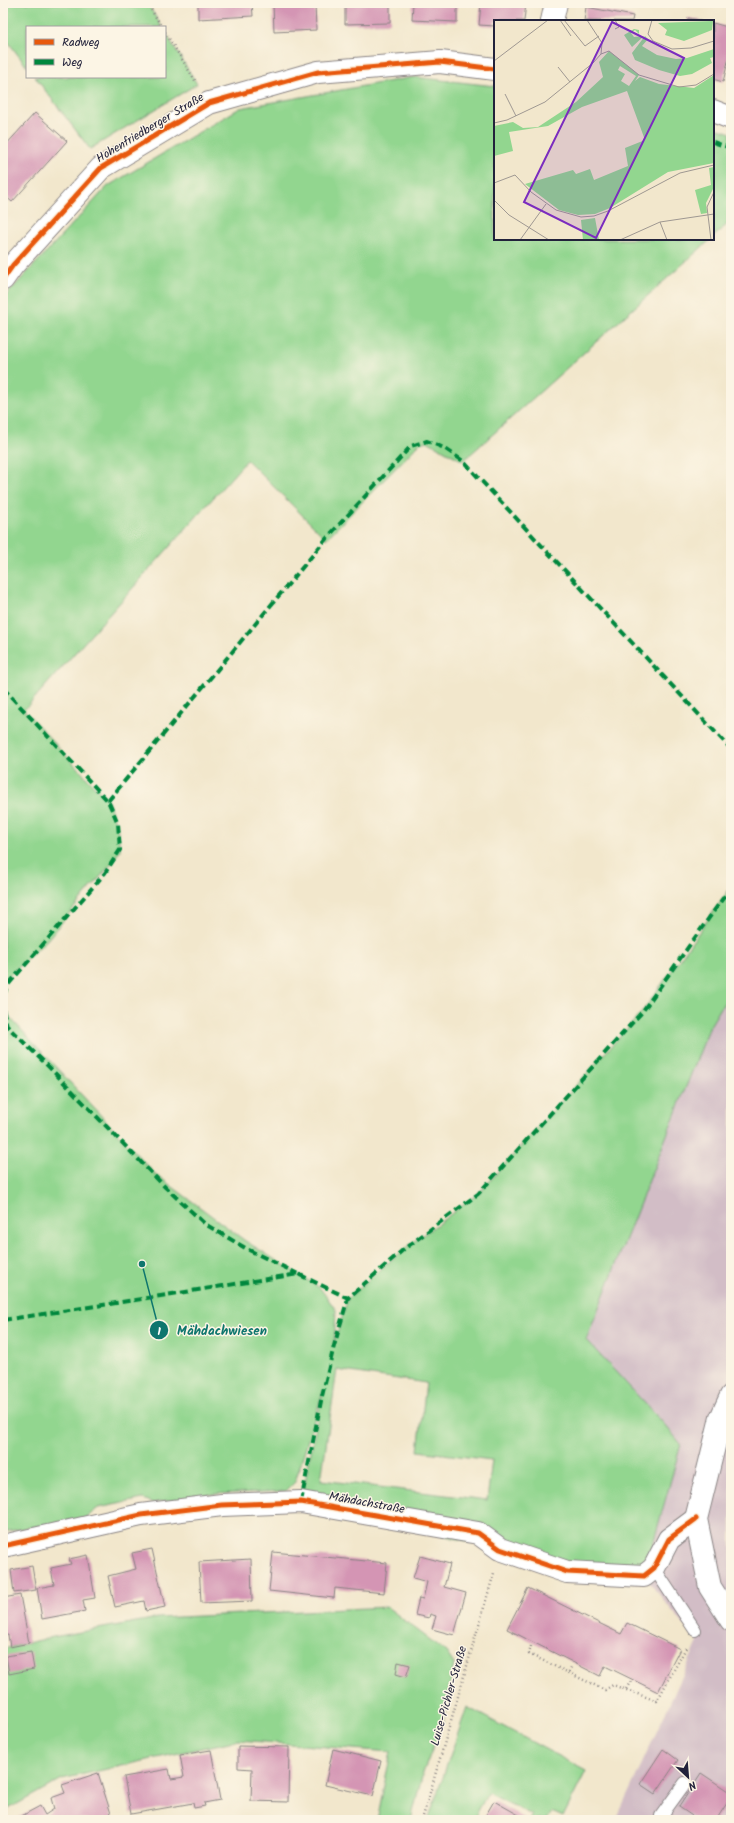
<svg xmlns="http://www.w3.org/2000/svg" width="734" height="1823" viewBox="0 0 734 1823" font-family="Kalam,sans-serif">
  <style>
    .industrial { fill: #d2bdc6 }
    .green { fill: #92d68f; stroke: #5a7c65; fill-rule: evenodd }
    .building { fill: #d495b4 }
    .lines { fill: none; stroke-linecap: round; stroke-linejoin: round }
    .lane-casing { stroke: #8a8484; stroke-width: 14 }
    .street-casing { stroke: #8a8484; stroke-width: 24 }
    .path { stroke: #8a8484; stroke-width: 2.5; stroke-dasharray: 1 3; stroke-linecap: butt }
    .lane { stroke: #fff; stroke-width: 12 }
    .street { stroke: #fff; stroke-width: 22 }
    .quiet { stroke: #00873e; stroke-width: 4; stroke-dasharray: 8 4; stroke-linecap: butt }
    .cycleway-casing { stroke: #fcf5e5; stroke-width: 8 }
    .cycleway { stroke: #e8590c; stroke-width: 5 }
    .labels { text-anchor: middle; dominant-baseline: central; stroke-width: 3; stroke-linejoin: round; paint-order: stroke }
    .street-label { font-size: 12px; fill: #22223b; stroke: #fcf5e5 }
    .inset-road { fill: none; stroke: #9f9892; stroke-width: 1 }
    .view { fill: #7b2cbf; fill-opacity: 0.15; stroke: #7b2cbf; stroke-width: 2 }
    .inset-edge { fill: none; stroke: #22223b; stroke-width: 2 }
    .leader { fill: none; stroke: #0f766e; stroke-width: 1.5 }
    .callout-dot { fill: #0f766e; stroke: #fcf5e5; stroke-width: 1.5 }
    .mark-label { font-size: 12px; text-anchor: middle; font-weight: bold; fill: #fff }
    .callout-label { font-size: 13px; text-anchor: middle; font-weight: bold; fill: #0f766e; stroke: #fcf5e5; stroke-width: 3; stroke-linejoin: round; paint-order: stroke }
  </style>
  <rect width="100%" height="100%" fill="#fcf5e5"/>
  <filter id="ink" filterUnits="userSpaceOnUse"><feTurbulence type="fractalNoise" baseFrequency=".025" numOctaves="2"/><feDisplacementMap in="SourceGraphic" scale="8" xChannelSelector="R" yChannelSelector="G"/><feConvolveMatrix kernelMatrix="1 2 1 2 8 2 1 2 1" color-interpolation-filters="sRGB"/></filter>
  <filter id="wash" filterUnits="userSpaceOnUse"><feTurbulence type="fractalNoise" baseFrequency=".012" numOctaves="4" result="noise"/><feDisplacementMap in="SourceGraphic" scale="16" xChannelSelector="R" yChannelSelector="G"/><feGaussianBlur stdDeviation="0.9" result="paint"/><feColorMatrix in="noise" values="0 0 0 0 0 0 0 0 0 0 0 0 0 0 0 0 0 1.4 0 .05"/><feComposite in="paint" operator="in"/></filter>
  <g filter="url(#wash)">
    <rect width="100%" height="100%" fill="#f2e7cc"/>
    <polygon class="industrial" points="731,934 731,1820 616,1820 698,1642 644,1576 533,1318"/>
    <g class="green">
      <polygon points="3,3 147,3 162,27 27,27 27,67 3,35"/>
      <polygon points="165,32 197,84 90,149 35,77 165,77"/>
      <polygon points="414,77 495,86 495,239 711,239 463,461 427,441 420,443 326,539 247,460 24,710 108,801 118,831 120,850 112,863 46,941 3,981 3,300 9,292 108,186 240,108"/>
      <polygon points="713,127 731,133 731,221 713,237"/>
      <path d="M731,887v104l-21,35 -124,314 79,85 16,19 -37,132 -144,-27 -199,-47 22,-111 -28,91 -9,9 -72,3 -60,9 -11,-4 -45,9 -12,10 -83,14v-522l151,163 90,67 76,48 16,22 -2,34 14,-46 56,-49 74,-55 164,-182zM337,1370l89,13 -8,68 74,9 -5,40 -166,-20z"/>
      <polygon points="387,1607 446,1652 454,1664 443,1722 423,1773 411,1820 377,1820 391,1752 238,1740 62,1779 3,1812 3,1649 53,1637 158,1618"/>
      <polygon points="467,1707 586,1771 563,1817 552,1812 547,1820 529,1820 532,1815 488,1793 473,1820 428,1820"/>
    </g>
    <g id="blocks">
      <g class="building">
        <polygon points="198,3 252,3 253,16 198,19"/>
        <polygon points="273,3 315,3 316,30 274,32"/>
        <polygon points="345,3 390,3 390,23 345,24"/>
        <polygon points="413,3 457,3 457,22 412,20"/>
        <polygon points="481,3 526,3 524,21 495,21 495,26 479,25"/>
        <polygon points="586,7 633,16 632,21 584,21"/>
        <polygon points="688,18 700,20 700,21 688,21"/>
        <polygon points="713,23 731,28 731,49 723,82 713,79"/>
        <polygon points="35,113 67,141 12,202 3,194 3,148"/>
        <polygon points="152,1549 165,1607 146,1611 144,1601 115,1607 108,1576 136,1569 132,1553"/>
        <polygon points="273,1552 387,1563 384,1593 335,1588 334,1598 269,1591"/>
        <polygon points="88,1555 95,1598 83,1600 85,1611 42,1619 37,1588 54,1585 51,1568 71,1564 69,1559"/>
        <polygon points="420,1556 450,1564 444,1587 466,1593 454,1635 432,1629 436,1616 430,1614 429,1618 415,1615 419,1598 423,1599 427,1582 413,1578"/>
        <polygon points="251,1559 252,1601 201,1603 199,1562"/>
        <polygon points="32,1566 36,1590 14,1593 11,1570"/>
        <polygon points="528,1588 621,1634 627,1623 680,1649 658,1692 605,1666 600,1676 507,1629"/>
        <polygon points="20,1595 29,1643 10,1647 8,1635 3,1636 3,1598"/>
        <polygon points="31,1652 34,1669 9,1674 6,1656"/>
        <polygon points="398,1662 410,1665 406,1677 396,1674"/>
        <polygon points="238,1746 289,1747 288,1802 251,1801 252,1769 238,1768"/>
        <polygon points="333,1749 381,1761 373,1796 325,1785"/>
        <polygon points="663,1749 678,1760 655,1794 640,1784"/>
        <polygon points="211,1750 220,1800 204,1803 205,1806 194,1808 193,1803 131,1814 124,1777 169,1769 171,1779 184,1777 180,1755"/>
        <polygon points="98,1773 113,1820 14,1820 40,1806 45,1815 54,1809 51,1798 65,1793 62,1785"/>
        <polygon points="701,1773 731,1793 731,1797 716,1820 698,1820 679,1807"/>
        <polygon points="494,1801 526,1819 526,1820 483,1820"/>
      </g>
    </g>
  </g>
  <g filter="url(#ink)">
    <use href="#blocks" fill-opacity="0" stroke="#8a8484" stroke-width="1"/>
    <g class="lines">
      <g class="lane-casing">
        <g id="lane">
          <polyline points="654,1568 695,1630"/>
          <polyline points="667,1820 661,1816 685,1783"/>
        </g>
      </g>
      <g class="street-casing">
        <g id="street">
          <polyline points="552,21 556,3"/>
          <polyline points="713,111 731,118"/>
          <polyline points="3,279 13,265 101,168 209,103 318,72 440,62 495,69"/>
          <polyline points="731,1396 721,1418 696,1519 710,1587 731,1620"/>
          <polyline points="3,1546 141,1515 222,1505 301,1502 478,1533 500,1549 567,1572 644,1576 654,1568 669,1539 696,1519"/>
        </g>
      </g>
      <g class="path">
        <polyline points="147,3 162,27"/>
        <polyline points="165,32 196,82"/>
        <polyline points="531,1646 529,1654 605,1690 613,1685 657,1701 687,1646"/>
        <polyline points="569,1672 572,1665"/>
        <polyline points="626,1689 631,1681"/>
        <polyline points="422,1820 494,1573"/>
      </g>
      <use href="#lane" class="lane"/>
      <use href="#street" class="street"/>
      <g class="quiet">
        <polyline points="713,142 731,148"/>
        <polyline points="3,688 108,801 118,823 120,850 105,873 7,986 3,1000"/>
        <polyline points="108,801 326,539 411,446 427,441 444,448 463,461 731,749"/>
        <polyline points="3,1009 7,1026 49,1067 165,1187 205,1224 247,1249 298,1274"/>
        <polyline points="3,1320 116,1303 298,1274 348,1298"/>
        <polyline points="301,1502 322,1396 334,1346 348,1298 404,1249 478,1194 642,1012 731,887"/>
      </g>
      <g class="cycleway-casing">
        <g id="cycleway">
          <polyline points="3,279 13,265 101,168 209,103 318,72 440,62 495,69"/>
          <polyline points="3,1546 141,1515 222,1505 301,1502 478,1533 500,1549 567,1572 644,1576 654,1568 669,1539 696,1519"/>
        </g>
      </g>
      <use href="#cycleway" class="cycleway"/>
    </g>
  </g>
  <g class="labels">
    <g class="street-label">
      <text transform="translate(150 128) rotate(-31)">Hohenfriedberger Straße</text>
      <text transform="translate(367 1503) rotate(10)">Mähdachstraße</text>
      <text transform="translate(449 1696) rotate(-74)">Luise-Pichler-Straße</text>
    </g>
  </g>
  <g transform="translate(494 20)">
    <rect width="220" height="220" fill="#f2e7cc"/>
    <path d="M219,1l-1,9 -28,11 -19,-6 2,-5 -9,-7zM140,9l5,1v4l-4,-4 -4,3 3,4 10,-1 -12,11 -8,-12zM151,16l3,3 -6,7 15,9 19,4 11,-1 27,-9v8l-4,1 2,5 -20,11 -12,2 -21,-6 -24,-10 -3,-7zM115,31l30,24 -4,6 5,-4 19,7 35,4 20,-13v88l-46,9 -58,36 -15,6 -17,1 -19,-5 -34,-26 48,-14 3,4 14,-5 4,11 34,-14 -3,-18 20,-8 -18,-49 -45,16 -34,19 -39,6 4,19 -19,5v-30l19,-4 10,6 15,-1 38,-25 27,-25 -4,-15zM126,46l16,10 -7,10 -8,-5 4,-7 -7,-4zM220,147v20l-8,16 1,10 -6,1 -6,-24 16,-5 -2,-17zM101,198l4,22h-16l-2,-20z" fill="#92d68f" fill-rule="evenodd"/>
    <path class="inset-road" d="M66,0l11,16M70,0l21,26 14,-10M121,9l4,-2 -4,-7M154,14l5,7 19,8 19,-1 23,-7M154,14l4,-14M107,34l8,-3 30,24 40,12 17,-2 18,-11M0,41l54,-41M64,47l12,15M11,74l11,22M0,103l13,-3 38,-18 48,-39 8,-9 1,-11 -15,-23M0,163l21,-8 16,17 25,18 25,7 13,-1 14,-5 72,-38 34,-8M0,180l15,15 40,25M166,202l7,18M26,220l26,-36M126,220l40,-18 54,-8M217,220l-4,-33 7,-15"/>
    <path class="view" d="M118,2l72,36 -88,180 -72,-36z"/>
    <rect width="220" height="220" class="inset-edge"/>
  </g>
  <path class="leader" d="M142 1264L159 1330"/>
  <g class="callout-dot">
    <circle cx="142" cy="1264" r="4"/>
    <circle cx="159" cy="1330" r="10"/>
  </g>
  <g class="mark-label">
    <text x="159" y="1335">1</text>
  </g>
  <g class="callout-label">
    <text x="222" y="1335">Mähdachwiesen</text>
  </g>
  <rect width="734" height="1823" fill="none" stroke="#fcf5e5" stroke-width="16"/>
  <rect x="26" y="26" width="140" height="52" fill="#fcf5e5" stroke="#a5a1a1"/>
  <rect x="34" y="39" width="20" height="6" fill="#e8590c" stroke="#a5a1a1"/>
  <text x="62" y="46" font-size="12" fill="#22223b">Radweg</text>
  <rect x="34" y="59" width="20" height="6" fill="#00873e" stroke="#a5a1a1"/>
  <text x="62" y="66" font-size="12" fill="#22223b">Weg</text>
  <g transform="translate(688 1777) rotate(154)" stroke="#fcf5e5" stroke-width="3" paint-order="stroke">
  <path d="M0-3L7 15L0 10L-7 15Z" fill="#22223b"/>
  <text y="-6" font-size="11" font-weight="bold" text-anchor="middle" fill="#22223b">N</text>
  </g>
</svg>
